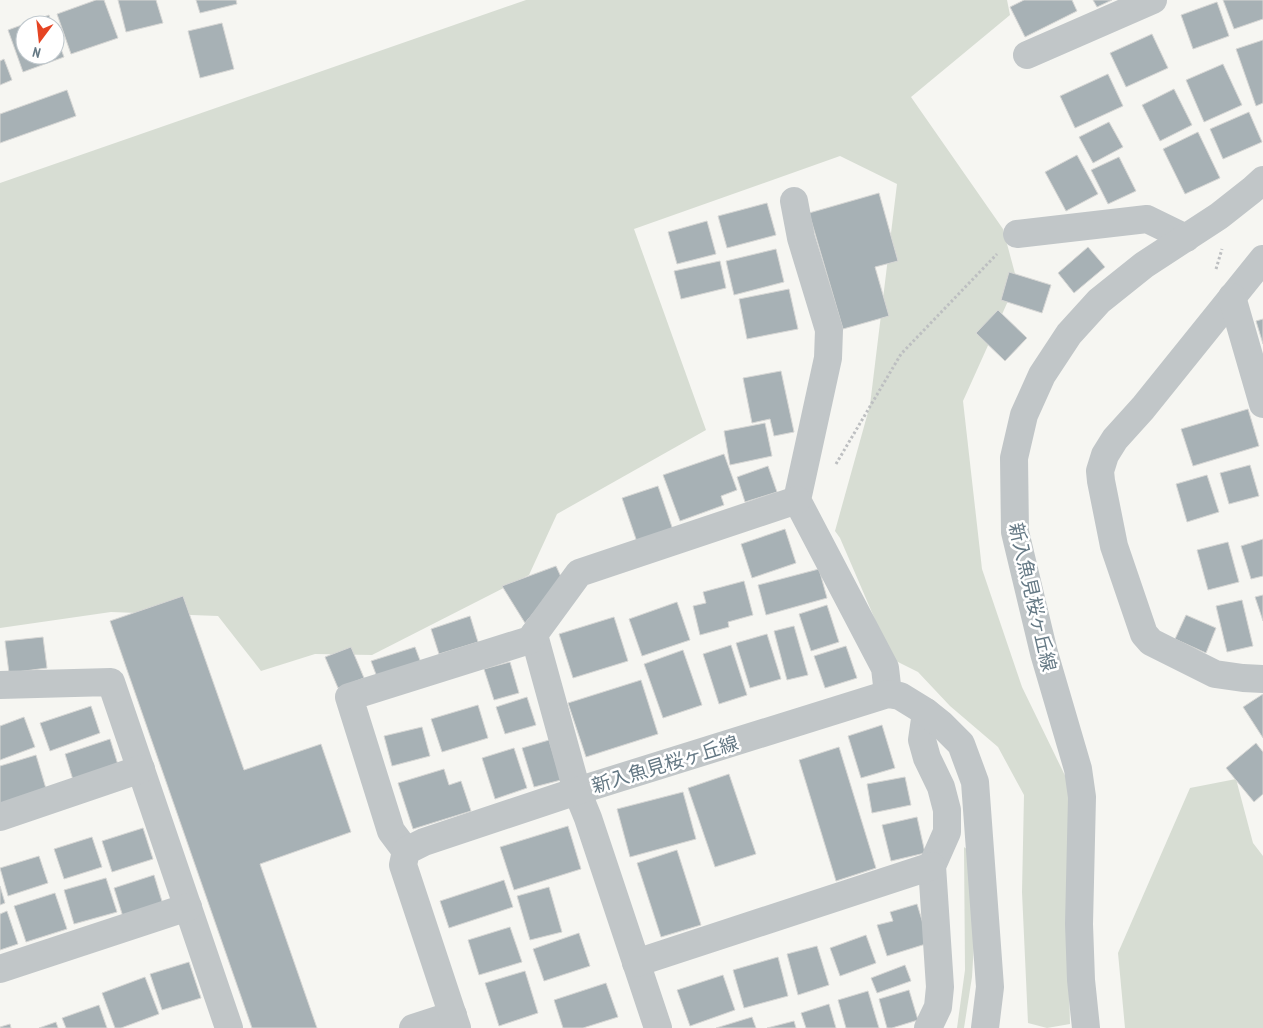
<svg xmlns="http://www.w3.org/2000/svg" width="1263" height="1028" viewBox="0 0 1263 1028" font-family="'PT Sans Narrow','Noto Sans JP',sans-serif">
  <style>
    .green { fill: #d7ddd3 }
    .building { fill: #a7b1b5; stroke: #d7d7d5 }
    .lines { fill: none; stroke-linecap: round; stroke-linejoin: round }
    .path { stroke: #bdbfc1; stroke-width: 3; stroke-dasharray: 2.5 2.5; stroke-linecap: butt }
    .minor { stroke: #c1c6c8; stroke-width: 28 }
    .labels { text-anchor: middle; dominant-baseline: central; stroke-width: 5; stroke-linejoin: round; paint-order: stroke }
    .street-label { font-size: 19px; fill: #647884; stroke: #fff }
  </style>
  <rect width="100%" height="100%" fill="#f6f6f2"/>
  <g class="green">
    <polygon points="526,0 1007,0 1010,15 911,97 1003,229 1017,281 963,401 982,569 1022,687 1072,790 1069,986 1070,1024 1047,1028 1028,1023 1022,892 1024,795 998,747 950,706 918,672 892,659 840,538 835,531 870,405 897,184 840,156 634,229 706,430 557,514 529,575 372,655 315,654 261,671 218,616 111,612 0,628 0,183"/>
    <polygon points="1236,779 1253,843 1263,856 1263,1028 1125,1028 1118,953 1190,788"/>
    <polygon points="964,847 979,859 972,977 964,1028 957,1028 965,970"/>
  </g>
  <g class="building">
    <polygon points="96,0 104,0 118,38 71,54 57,14"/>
    <polygon points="118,0 156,0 163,23 126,32"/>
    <polygon points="196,0 236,0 237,4 200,13"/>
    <polygon points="1024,0 1072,0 1077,11 1025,37 1010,7"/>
    <polygon points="1093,0 1112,0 1097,7"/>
    <polygon points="1223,0 1263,0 1263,19 1234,29"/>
    <polygon points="1217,2 1229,36 1193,49 1181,15"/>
    <polygon points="49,15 52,25 25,25 25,55 55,55 55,33 64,57 23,72 8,30"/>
    <polygon points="222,23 234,69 200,78 188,31"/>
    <polygon points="1152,34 1168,68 1126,87 1110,53"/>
    <polygon points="1263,40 1263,103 1256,106 1236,49"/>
    <polygon points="4,59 12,80 0,85 0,61"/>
    <polygon points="1223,64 1242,105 1204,122 1186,80"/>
    <polygon points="1108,74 1123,106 1075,128 1060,96"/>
    <polygon points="1174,89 1192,125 1160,141 1142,105"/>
    <polygon points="67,90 76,116 0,143 0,114"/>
    <polygon points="1249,112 1262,142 1223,159 1210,129"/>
    <polygon points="1109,122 1123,147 1093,163 1079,137"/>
    <polygon points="1198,132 1220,178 1185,194 1163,149"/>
    <polygon points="1077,155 1098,194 1066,211 1045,172"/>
    <polygon points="1119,157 1136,191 1108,204 1091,170"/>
    <polygon points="879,193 898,261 875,267 889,316 843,329 809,213"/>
    <polygon points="767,203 776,235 727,248 718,216"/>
    <polygon points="707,221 716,254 677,264 668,232"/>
    <polygon points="1088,247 1105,267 1074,293 1058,273"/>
    <polygon points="776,249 784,282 734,295 726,261"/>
    <polygon points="720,261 726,288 681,299 674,271"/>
    <polygon points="1009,272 1051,285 1042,313 1001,300"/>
    <polygon points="789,289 798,329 747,339 739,299"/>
    <polygon points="998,310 1027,338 1005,361 976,333"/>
    <polygon points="1263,319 1263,344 1256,321"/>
    <polygon points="781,371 794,432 774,436 770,419 752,423 743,378"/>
    <polygon points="1248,409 1259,446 1193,466 1181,429"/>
    <polygon points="765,423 772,456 730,465 724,431"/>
    <polygon points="724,454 737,490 721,496 724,505 680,521 663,475"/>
    <polygon points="1250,465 1259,496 1229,504 1220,473"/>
    <polygon points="768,466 777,492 745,502 737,477"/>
    <polygon points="1207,475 1219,512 1187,522 1176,484"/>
    <polygon points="658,486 673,530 637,542 622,498"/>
    <polygon points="785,529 796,563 752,578 741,544"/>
    <polygon points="1263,539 1263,576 1251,579 1241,546"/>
    <polygon points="1228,542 1239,582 1208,590 1197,550"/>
    <polygon points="556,566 562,579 525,623 502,586"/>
    <polygon points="819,569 827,598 766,615 758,585"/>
    <polygon points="744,581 753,615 728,622 729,627 700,635 693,606 706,603 703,592"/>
    <polygon points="1263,595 1263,621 1255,597"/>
    <polygon points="183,596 244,770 321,744 351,832 260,864 317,1028 252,1028 110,621"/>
    <polygon points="1242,600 1253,646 1227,652 1216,606"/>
    <polygon points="677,602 690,640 642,656 629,619"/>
    <polygon points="827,605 839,642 811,651 799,614"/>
    <polygon points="1186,615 1216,628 1206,653 1175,639"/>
    <polygon points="470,616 478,642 439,654 431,629"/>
    <polygon points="614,617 628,661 573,678 559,634"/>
    <polygon points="794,626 808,675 787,680 774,631"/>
    <polygon points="767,634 781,679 750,688 736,643"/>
    <polygon points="43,637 47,668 9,673 5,641"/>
    <polygon points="731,645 747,695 719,704 703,654"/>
    <polygon points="846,646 857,678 825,688 814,656"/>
    <polygon points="351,647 364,678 338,688 325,657"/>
    <polygon points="415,647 421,663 377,677 371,661"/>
    <polygon points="683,650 702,705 663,718 644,664"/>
    <polygon points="510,662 519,693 494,700 484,669"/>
    <polygon points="641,680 658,734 586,757 568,703"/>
    <polygon points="1263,694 1263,738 1243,707"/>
    <polygon points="527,697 536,725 505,734 496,707"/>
    <polygon points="478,705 488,738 442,752 431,719"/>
    <polygon points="91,706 100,733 50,751 40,723"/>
    <polygon points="24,717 35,747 0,760 0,726"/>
    <polygon points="882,725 895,768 861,778 848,736"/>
    <polygon points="422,727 430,756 392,766 384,736"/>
    <polygon points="110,739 119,768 74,783 65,754"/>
    <polygon points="549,740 561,780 534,787 522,748"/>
    <polygon points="1256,743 1263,752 1263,794 1254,802 1226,768"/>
    <polygon points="839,747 876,868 836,881 799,760"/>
    <polygon points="514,748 527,788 495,799 482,758"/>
    <polygon points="36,755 47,792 0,806 0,766"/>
    <polygon points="444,769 449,785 461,781 471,811 413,829 398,783"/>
    <polygon points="729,774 756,854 715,867 688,788"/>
    <polygon points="905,777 911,805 872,813 867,784"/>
    <polygon points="683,792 696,839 630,857 617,809"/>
    <polygon points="917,817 925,853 891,861 882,825"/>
    <polygon points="568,826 581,869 514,890 500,847"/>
    <polygon points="143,828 153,859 112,872 102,841"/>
    <polygon points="92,837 102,867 64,879 54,849"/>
    <polygon points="677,850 701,925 661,937 637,863"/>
    <polygon points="39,856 48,883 8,896 0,868"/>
    <polygon points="154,875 164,908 124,920 114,888"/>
    <polygon points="106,878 117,912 74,924 64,890"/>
    <polygon points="504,880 513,907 449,928 440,901"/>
    <polygon points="0,886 5,903 0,905"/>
    <polygon points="549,887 562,932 530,940 517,896"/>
    <polygon points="55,893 67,929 26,942 14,906"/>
    <polygon points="917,904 929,943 887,956 877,925 893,921 890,912"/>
    <polygon points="7,911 18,944 0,950 0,914"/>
    <polygon points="510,927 522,962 479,975 468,940"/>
    <polygon points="579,933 590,966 544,981 533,949"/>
    <polygon points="866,935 876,963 840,976 830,948"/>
    <polygon points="817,946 829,985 798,995 787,954"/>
    <polygon points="778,957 788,996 744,1008 733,970"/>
    <polygon points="189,962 201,998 162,1010 150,974"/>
    <polygon points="905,965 911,981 877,993 871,978"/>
    <polygon points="525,971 538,1013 499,1026 485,983"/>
    <polygon points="723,975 735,1010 690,1026 677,990"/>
    <polygon points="145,977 159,1014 121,1028 115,1028 102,993"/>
    <polygon points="606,983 618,1017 583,1028 563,1028 554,1000"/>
    <polygon points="909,990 918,1020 892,1028 887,1028 879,999"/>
    <polygon points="868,991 879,1028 846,1028 838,1000"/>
    <polygon points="829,1004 836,1028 806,1028 801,1013"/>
    <polygon points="99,1005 107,1028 66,1028 62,1018"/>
    <polygon points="752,1017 756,1028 716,1028"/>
    <polygon points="794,1021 796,1028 767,1028"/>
    <polygon points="56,1022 58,1028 39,1028"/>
    <polygon points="10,1024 11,1028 0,1028 0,1027"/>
  </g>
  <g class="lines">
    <g class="path">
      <polyline points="1216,269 1222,249"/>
      <polyline points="836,464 901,354 997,254"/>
    </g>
    <g class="minor">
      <polyline points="1027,55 1153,0"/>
      <polyline points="794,201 801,238 829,330 828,358 797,500 885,668 888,694"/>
      <polyline points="1017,234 1147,219 1186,238"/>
      <polyline points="1263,259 1143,408 1115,439 1105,455 1100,471 1101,481 1114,546 1144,634 1151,642 1215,674 1243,678 1263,679"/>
      <polyline points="1232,297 1263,404"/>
      <polyline points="534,635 577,791 588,818 658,1028"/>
      <polyline points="0,685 111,682 229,1028"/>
      <polyline points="926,712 922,740 927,758 941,787 947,810 947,832 932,866 940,987 938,1007 928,1028"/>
      <polyline points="0,817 141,769"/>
      <polyline points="406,851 391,831 349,697 530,640 579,573 797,500"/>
      <polyline points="636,963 932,866"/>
      <polyline points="0,969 188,907"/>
      <polyline points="413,1028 453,1015"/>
      <polyline points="457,1028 403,865 406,851 424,842 577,791 888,694 900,696 926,712 941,724 961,744 975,782 990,987 985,1028"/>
      <polyline points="1086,1028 1081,980 1079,924 1082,797 1078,769 1044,653 1015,532 1014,458 1024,415 1042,375 1069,334 1099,301 1144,265 1219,216 1252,190 1263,180"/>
    </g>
  </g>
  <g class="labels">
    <g class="street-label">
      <text transform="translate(1033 597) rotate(77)">新入魚見桜ヶ丘線</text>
      <text transform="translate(665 764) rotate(-17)">新入魚見桜ヶ丘線</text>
    </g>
  </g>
  <g transform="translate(40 40) rotate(195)"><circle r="24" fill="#ffffff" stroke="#c1c9ce"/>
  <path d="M0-4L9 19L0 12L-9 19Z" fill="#e54423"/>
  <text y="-8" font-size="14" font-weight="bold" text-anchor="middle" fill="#647884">N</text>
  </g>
</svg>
